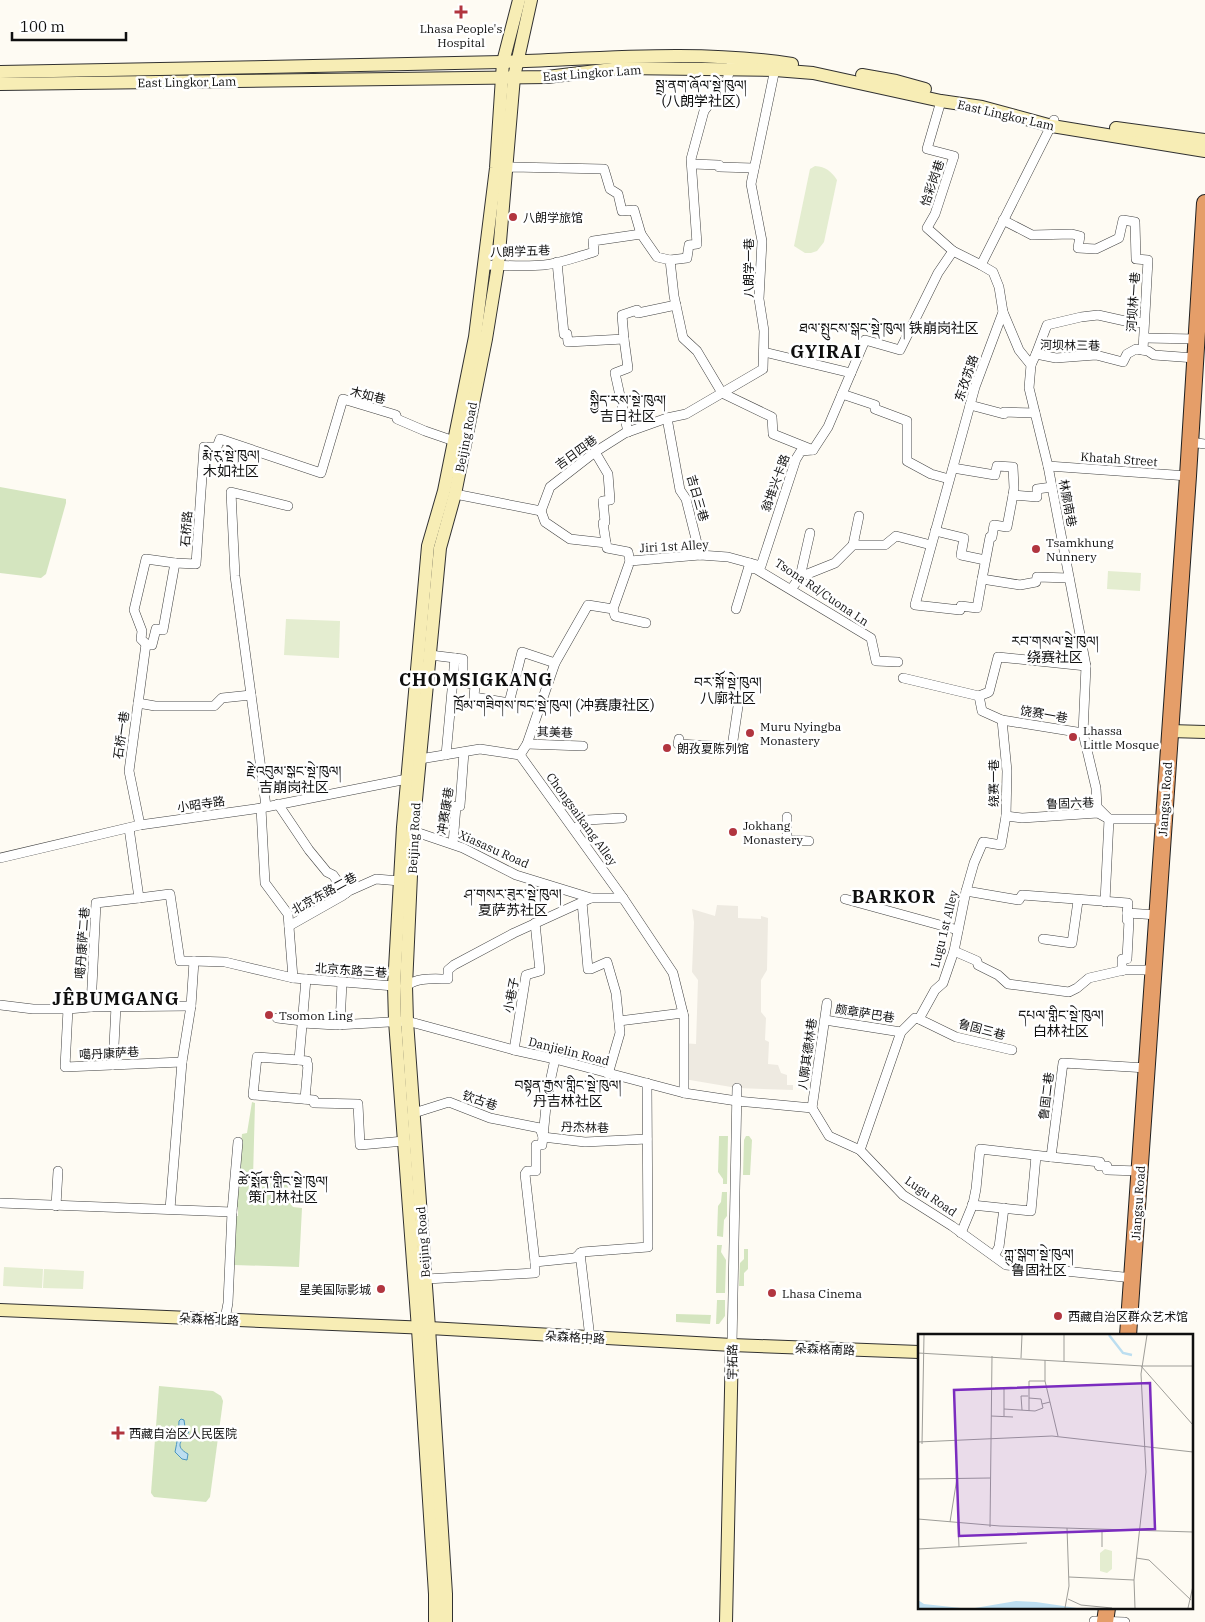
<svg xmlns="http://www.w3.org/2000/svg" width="1205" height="1622" viewBox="0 0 1205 1622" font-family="'IBM Plex Serif','Noto Sans SC','Noto Serif Tibetan',serif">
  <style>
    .green { fill: #d4e5bf }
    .pitch { fill: #e4edd0 }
    .plaza { fill: #eeeae1 }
    .water { fill: #bcdef0; stroke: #4b95c0 }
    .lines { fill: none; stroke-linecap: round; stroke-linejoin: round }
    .street-casing { stroke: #424242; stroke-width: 10 }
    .secondary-casing { stroke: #313131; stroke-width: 14 }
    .highway-casing { stroke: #202020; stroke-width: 18 }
    .street { stroke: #fff; stroke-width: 9 }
    .secondary { stroke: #f7edb5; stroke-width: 12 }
    .highway { stroke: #e59e69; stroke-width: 16 }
    .poi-dot { fill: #b1353f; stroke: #fff; stroke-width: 2 }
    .labels { text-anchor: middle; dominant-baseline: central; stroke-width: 5; stroke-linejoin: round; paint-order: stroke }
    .poi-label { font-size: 12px; fill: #0f0f0f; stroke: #fff; text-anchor: start }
    .street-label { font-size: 12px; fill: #0f0f0f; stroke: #fff }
    .neighbourhood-label { font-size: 14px; fill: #0f0f0f; stroke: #fff }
    .district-label { font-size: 18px; font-weight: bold; letter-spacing: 1px; fill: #0f0f0f; stroke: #fff }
    .inset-river { fill: none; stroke: #bcdef0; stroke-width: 2.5 }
    .inset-road { fill: none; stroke: #9e9d98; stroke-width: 1 }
    .view { fill: #7b2cbf; fill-opacity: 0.15; stroke: #7b2cbf; stroke-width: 2.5 }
    .inset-edge { fill: none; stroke: #0f0f0f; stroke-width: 2.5 }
  </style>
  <rect width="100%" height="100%" fill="#fefbf3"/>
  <g class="green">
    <polygon points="0,487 66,499 66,503 46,574 41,578 0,573"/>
    <polygon points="252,1102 255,1103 253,1178 258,1178 258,1183 288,1184 287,1199 293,1207 302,1208 299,1267 234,1265 236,1216 238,1216 238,1207 235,1207 242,1134 247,1133"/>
    <polygon points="719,1136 728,1136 727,1184 723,1184 723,1179 718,1172"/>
    <polygon points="746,1136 749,1136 752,1140 750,1175 743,1175 744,1140"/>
    <polygon points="722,1192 727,1192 727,1216 724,1220 723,1237 717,1236 718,1206 721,1202"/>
    <polygon points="717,1245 722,1245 721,1252 726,1260 725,1293 716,1293"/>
    <polygon points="744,1249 748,1249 748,1269 744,1273 744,1286 739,1286 740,1263 744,1259"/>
    <polygon points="717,1300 725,1300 725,1316 719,1324 716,1324"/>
    <polygon points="676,1314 711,1315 710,1324 676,1322"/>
    <polygon points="159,1386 213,1391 221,1396 223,1401 210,1497 206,1502 154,1497 151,1493"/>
  </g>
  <g class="pitch">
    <path d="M815,166c11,1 16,5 22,14l-13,62 -7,9 -6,2h-6l-11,-7 16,-77z"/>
    <polygon points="1108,571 1141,573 1140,591 1107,589"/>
    <polygon points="286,619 340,621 339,658 284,655"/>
    <polygon points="4,1267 43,1269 42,1288 3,1286"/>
    <polygon points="44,1269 84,1271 83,1289 43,1288"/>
  </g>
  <polygon class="plaza" points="717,905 738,906 738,918 761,919 761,916 768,918 767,970 761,980 761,1012 766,1018 765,1040 769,1042 768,1064 778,1065 781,1073 787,1075 787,1085 793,1085 793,1090 737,1088 684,1079 681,1043 696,1044 698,980 692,972 694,922 692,909 715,916"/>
  <path class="water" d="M181,1419l3,1 1,7 4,5c-8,9 -15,14 -1,22l-1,6 -5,-1 -7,-7c2,-10 4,-20 4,-31z"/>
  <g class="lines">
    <g class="street-casing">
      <g id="street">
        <polyline points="941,101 927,149 954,156 935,214 927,228 953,251 981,265"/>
        <polyline points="1054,120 981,265 993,272 999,287 1003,312 975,387 915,605 960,610 961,606 977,608 982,579 1020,585 1036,582 1037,577 1069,578"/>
        <polyline points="692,164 719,165 719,167 754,168"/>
        <polyline points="507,169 512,167 604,169 610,189 618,194 622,211 634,210 641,234"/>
        <polyline points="1003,220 1032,235 1072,234 1080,236 1078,248 1096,249 1119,238 1123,220 1135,222 1136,259 1148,260 1143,350"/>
        <polyline points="670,260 687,258 689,245 697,244 691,159 704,111 710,103 721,103 731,65"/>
        <polyline points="557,262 564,334 567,334 568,342 624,339 628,368 615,373 628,432"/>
        <path d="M484,265c19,0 40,2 60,0 17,-2 33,-8 50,-13l-1,-11 48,-7 16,23 13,3 4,36 9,42 14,13 25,42 50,24 1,17 40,16"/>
        <polyline points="1003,312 1019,350 1031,365 1029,388 1048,466 1086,666 1083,733 1096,788 1097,807 1109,819 1105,902"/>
        <polyline points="1144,338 1197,339"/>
        <polyline points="624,339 622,315 637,310 638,313 676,305"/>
        <polyline points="764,352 851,373"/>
        <polyline points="1036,354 1047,325 1081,317 1098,315 1125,321 1144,323"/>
        <polyline points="1031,365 1036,354 1056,358 1096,355 1123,362 1127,354 1136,349 1148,351 1154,355 1195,358"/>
        <polyline points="842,394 875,405 875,409 907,421 907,461 931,474 949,479"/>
        <polyline points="970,405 1004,414 1004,412 1035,413"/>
        <polyline points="667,418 680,490 686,499 700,555"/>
        <polyline points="1190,442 1205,444"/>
        <polyline points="595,452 608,474 610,500 603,501 605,522 603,523 606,543"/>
        <polyline points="1048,466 1188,476"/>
        <polyline points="953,468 995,475 997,466 1013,467 1014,488 1013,495"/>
        <polyline points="455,494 541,511 550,487 595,452 625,433 667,418 686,414 763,369 764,331 759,299 762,241 751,184 776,64"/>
        <polyline points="541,511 545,522 570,539 606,543 607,548 628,552 630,561"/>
        <polyline points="935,531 964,538 961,555 985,560"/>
        <polyline points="853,545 859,516"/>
        <polyline points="751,568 756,569 871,638 876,661 898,662"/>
        <polyline points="800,577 810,533"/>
        <polyline points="982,579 990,537 992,537 994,525 1007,527 1013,495 1037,497 1037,489 1052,487"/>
        <polyline points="792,588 800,577 835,563 853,545 885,545 896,536 931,545"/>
        <polyline points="613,609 615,616 646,623"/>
        <polyline points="736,609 750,563 761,566 796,459 801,451 813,450 828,427 865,340 900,350 938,273 953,251"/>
        <polyline points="146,644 141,639 142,631 134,610 146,559 175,563"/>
        <polyline points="430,655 463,659 463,682 475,685 474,697 509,703 522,652 555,663"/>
        <polyline points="903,678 979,696"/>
        <polyline points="979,696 989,692 998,657 1086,666"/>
        <polyline points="979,696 982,711 1002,720 1083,733"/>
        <polyline points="138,703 155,706 214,706 222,698 251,695"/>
        <polyline points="679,739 678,744 732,747 740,693"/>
        <polyline points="527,744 583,746"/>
        <polyline points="446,755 455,658"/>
        <polyline points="520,755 623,898 673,973 684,1017 684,1093"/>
        <polyline points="520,755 527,744 555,663 588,605 613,609 630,561 700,555 728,557 750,563"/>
        <polyline points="420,759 480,749 520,755"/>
        <polyline points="278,804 309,850 327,872 333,875 346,893"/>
        <polyline points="266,806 235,576 231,492 288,506"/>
        <polyline points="261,808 265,883 288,914 293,978"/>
        <polyline points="1006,816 1022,818 1098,813 1109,819 1164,819"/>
        <polyline points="787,817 787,840 809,841"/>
        <polyline points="140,825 129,771 146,644 152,645 156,629 163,630 175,563 196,564 204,447 217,447 220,439 321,473 343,399 396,415 397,419 425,431 454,441"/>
        <polyline points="574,829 587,820 622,818"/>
        <polyline points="413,831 463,848 516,875 591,898 623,898"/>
        <polyline points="453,844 456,806 460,806 464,752"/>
        <polyline points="0,858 140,825 261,808 407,779"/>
        <polyline points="966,891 1019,900 1022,895 1128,903 1127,913 1158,915"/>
        <polyline points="139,898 170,894 180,961 194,961 191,1006 182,1062 170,1209"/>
        <polyline points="845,899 958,930"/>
        <polyline points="582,902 588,969 591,969 607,962 616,993 620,1033 608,1074"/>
        <polyline points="289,926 342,896 349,891 376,879 400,881"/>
        <polyline points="1043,939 1072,943 1078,901"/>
        <polyline points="954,951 977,961 978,965 998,975 1008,984 1069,992 1077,988 1089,978 1124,970 1154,970"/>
        <polyline points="194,961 225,962 293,978 394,986"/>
        <polyline points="1122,971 1122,959 1127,959 1129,920 1127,920 1127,913"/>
        <path d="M406,986c12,-9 27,-7 42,-7v-9l6,-5 60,-32 77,-35"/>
        <polyline points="0,1005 33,1009 68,1009 91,1007 191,1006"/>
        <polyline points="91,1007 96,903 139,898 129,828"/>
        <polyline points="68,1009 65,1067 182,1062"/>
        <polyline points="277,1018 302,1021"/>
        <polyline points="919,1019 956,1037 1012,1050"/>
        <polyline points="825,1020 901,1032"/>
        <polyline points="619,1021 683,1013"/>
        <polyline points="302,1023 336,1025 407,1021 514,1050 555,1059 684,1093 737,1101 812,1108"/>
        <polyline points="340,1025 342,982"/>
        <polyline points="514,1050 526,975 540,971 535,923"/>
        <polyline points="299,1060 257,1057 253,1095 314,1100 314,1103 358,1104 360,1145 404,1141"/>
        <polyline points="113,1065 116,1006"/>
        <polyline points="305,1099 308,1065 307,1065 307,1061 299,1060 306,979"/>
        <polyline points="812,1108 829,1136 860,1150 903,1195 952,1226 1006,1265 1133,1278"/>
        <polyline points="812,1108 827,1003"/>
        <polyline points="414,1113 449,1102 490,1118 540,1128 543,1137 547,1096 555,1059"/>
        <polyline points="860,1150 901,1032 915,1018 919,1019 935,990 943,983 954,951 966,891 974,863 983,842 1001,845 1006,816 1007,771 1002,720"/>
        <polyline points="1051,1157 1100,1162 1099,1166 1107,1166 1107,1170 1140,1171"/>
        <polyline points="0,1203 232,1212"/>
        <polyline points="972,1205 1031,1211 1036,1156"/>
        <polyline points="56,1206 58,1171"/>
        <polyline points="961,1233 973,1204 976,1189 980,1149 1051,1157 1063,1063 1147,1068"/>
        <polyline points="580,1253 590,1338"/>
        <polyline points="994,1256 999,1247 1004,1208"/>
        <polyline points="535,1262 525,1174 527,1171 536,1171 536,1145 542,1145 543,1137 585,1142 647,1139"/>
        <polyline points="426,1279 535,1273 535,1262 575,1258 582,1252 648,1247 647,1083"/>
        <polyline points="225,1319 228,1303 232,1212 238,1142"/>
        <polyline points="732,1345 737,1088"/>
        <polyline points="1094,1621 1125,1622"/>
      </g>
    </g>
    <g class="secondary-casing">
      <g id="secondary">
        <path d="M0,72c167,-3 335,-6 502,-10 97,-3 194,-13 290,2"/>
        <polyline points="862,75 896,81 925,89"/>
        <polyline points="0,84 547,77 621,68 775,70 813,73 941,101 982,107 1052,126 1205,151"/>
        <polyline points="1116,128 1205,140"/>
        <polyline points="1170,731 1205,732"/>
        <polyline points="0,1310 429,1328 732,1345 919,1352"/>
        <polyline points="435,1622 435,1594 418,1329 395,1021 394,986 403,827 428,546 444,491 475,337 496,168 503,62 519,0"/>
        <polyline points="446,1622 446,1594 429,1328 407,1021 406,986 413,831 440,548 455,494 486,339 498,265 514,77 531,0"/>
        <polyline points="726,1622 732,1345"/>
      </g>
    </g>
    <g class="highway-casing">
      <g id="highway">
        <polyline points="1128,1336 1188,476 1205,203"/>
        <polyline points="1105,1622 1107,1608"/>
      </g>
    </g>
    <use href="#street" class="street"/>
    <use href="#secondary" class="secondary"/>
    <use href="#highway" class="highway"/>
  </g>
  <g class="poi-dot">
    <path d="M458.5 4.5h5v5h5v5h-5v5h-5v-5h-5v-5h5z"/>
    <circle cx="513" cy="217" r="5"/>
    <circle cx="1036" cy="549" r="5"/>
    <circle cx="750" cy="733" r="5"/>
    <circle cx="1073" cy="737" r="5"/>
    <circle cx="667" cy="748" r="5"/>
    <circle cx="733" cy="832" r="5"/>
    <circle cx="269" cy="1015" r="5"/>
    <circle cx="381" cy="1289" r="5"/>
    <circle cx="772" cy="1293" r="5"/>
    <circle cx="1058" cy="1316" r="5"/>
    <path d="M115.5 1425.5h5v5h5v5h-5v5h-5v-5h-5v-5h5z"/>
  </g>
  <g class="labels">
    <g class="poi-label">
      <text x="461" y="28" text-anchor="middle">Lhasa People's<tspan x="461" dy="14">Hospital</tspan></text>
      <text x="523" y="217">八朗学旅馆</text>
      <text x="1046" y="542">Tsamkhung<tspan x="1046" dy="14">Nunnery</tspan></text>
      <text x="760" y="726">Muru Nyingba<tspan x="760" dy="14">Monastery</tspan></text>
      <text x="1083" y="730">Lhassa<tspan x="1083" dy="14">Little Mosque</tspan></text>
      <text x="677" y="748">朗孜夏陈列馆</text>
      <text x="743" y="825">Jokhang<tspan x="743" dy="14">Monastery</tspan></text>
      <text x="279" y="1015">Tsomon Ling</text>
      <text x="371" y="1289" text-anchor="end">星美国际影城</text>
      <text x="782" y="1293">Lhasa Cinema</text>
      <text x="1068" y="1316">西藏自治区群众艺术馆</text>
      <text x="129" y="1433">西藏自治区人民医院</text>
    </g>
    <g class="street-label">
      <text transform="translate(592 73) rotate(-4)">East Lingkor Lam</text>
      <text transform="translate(187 82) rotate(-1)">East Lingkor Lam</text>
      <text transform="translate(1006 115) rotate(13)">East Lingkor Lam</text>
      <text transform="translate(932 183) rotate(-71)">恰彩岗巷</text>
      <text transform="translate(520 251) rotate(-2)">八朗学五巷</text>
      <text transform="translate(748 268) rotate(-90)">八朗学一巷</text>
      <text transform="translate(1133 302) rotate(-86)">河坝林一巷</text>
      <text transform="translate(1070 345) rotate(1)">河坝林三巷</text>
      <text transform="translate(966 378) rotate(-71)">东孜苏路</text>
      <text transform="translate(368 395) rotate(14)">木如巷</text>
      <text transform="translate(466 437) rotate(-79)">Beijing Road</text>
      <text transform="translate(576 452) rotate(-36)">吉日四巷</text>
      <text transform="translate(1119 459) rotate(4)">Khatah Street</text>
      <text transform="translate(775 483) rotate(-70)">翁堆兴卡路</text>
      <text transform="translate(698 498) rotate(74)">吉日三巷</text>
      <text transform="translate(1068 503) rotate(79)">林廓南巷</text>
      <text transform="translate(186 529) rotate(-86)">石桥路</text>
      <text transform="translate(674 546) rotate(-3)">Jiri 1st Alley</text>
      <text transform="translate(822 592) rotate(34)">Tsona Rd/Cuona Ln</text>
      <text transform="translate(1044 714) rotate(10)">饶赛一巷</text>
      <text transform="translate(555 732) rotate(2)">其美巷</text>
      <text transform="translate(121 735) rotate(-82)">石桥一巷</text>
      <text transform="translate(993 783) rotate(-90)">绕赛一巷</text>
      <text transform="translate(1165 799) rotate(-86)">Jiangsu Road</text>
      <text transform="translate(1070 803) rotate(-2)">鲁固六巷</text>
      <text transform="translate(201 804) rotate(-8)">小昭寺路</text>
      <text transform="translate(445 811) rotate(-81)">冲赛康巷</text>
      <text transform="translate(582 819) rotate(54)">Chongsaikang Alley</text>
      <text transform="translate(414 838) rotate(-87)">Beijing Road</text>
      <text transform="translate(494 849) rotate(24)">Xiasasu Road</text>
      <text transform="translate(324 893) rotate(-29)">北京东路二巷</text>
      <text transform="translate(944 929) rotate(-76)">Lugu 1st Alley</text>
      <text transform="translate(82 943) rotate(-86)">噶丹康萨二巷</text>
      <text transform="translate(351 970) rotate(4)">北京东路三巷</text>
      <text transform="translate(511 995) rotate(-79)">小巷子</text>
      <text transform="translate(865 1013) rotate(9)">颇章萨巴巷</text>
      <text transform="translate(982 1029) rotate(15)">鲁固三巷</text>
      <text transform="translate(569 1051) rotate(14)">Danjielin Road</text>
      <text transform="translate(109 1053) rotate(-3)">噶丹康萨巷</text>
      <text transform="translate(807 1054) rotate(-82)">八廓其德林巷</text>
      <text transform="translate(1046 1096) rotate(-83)">鲁固二巷</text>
      <text transform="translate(480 1100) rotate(19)">钦古巷</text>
      <text transform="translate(585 1127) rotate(2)">丹杰林巷</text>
      <text transform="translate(931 1196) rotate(35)">Lugu Road</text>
      <text transform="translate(1138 1203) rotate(-86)">Jiangsu Road</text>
      <text transform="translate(423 1242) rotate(-94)">Beijing Road</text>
      <text transform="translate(209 1319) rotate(3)">朵森格北路</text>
      <text transform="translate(575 1337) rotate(3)">朵森格中路</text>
      <text transform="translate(825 1349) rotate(2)">朵森格南路</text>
      <text transform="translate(732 1362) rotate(-89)">宇拓路</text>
    </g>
    <g class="neighbourhood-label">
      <text x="701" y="85">སྦྲ་ནག་ཞོལ་སྡེ་ཁུལ།<tspan x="701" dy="16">(八朗学社区)</tspan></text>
      <text x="889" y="328">ཐལ་སྤུངས་སྒང་སྡེ་ཁུལ། 铁崩岗社区</text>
      <text x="628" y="400">སྐྱིད་རས་སྡེ་ཁུལ།<tspan x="628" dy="16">吉日社区</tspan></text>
      <text x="231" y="455">རྨེ་རུ་སྡེ་ཁུལ།<tspan x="231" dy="16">木如社区</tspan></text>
      <text x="1055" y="641">རབ་གསལ་སྡེ་ཁུལ།<tspan x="1055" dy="16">绕赛社区</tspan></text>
      <text x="728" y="682">བར་སྐོ་སྡེ་ཁུལ།<tspan x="728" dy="16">八廓社区</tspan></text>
      <text x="554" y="705">ཁྲོམ་གཟིགས་ཁང་སྡེ་ཁུལ། (冲赛康社区)</text>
      <text x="294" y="771">རྗེ་འབུམ་སྒང་སྡེ་ཁུལ།<tspan x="294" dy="16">吉崩岗社区</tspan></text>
      <text x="513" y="894">ཤ་གསར་ཟུར་སྡེ་ཁུལ།<tspan x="513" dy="16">夏萨苏社区</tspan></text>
      <text x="1061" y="1015">དཔལ་གླིང་སྡེ་ཁུལ།<tspan x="1061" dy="16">白林社区</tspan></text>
      <text x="568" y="1085">བསྟན་རྒྱས་གླིང་སྡེ་ཁུལ།<tspan x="568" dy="16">丹吉林社区</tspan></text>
      <text x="283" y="1181">ཚེ་སྨོན་གླིང་སྡེ་ཁུལ།<tspan x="283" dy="16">策门林社区</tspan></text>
      <text x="1039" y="1254">ཀླུ་སྒུག་སྡེ་ཁུལ།<tspan x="1039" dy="16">鲁固社区</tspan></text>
    </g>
    <g class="district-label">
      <text x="826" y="351">GYIRAI</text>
      <text x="476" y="679">CHOMSIGKANG</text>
      <text x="894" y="896">BARKOR</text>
      <text x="116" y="998">JÊBUMGANG</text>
    </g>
  </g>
  <g transform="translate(918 1334)">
    <rect width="275" height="275" fill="#fefbf3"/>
    <path d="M187,215l7,2v18l-5,4 -7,-2v-18z" fill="#e4edd0"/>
    <path d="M0,266l6,4 37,4h-43zM98,267l20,1 41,6h-102z" fill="#bcdef0"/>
    <path class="inset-river" d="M191,1l14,18 9,2"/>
    <path class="inset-road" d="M146,1v26M0,19l225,13h50M103,24l1,-23M127,26v21l13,55M223,32l52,59M77,54h9v28M111,64l12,1 1,5 8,-2M86,75l31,2 8,-3 -1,-4M104,76l-1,-14h7M111,77v-30h16M73,82l22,1M0,108l134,-6 141,16M4,110l2,-109M0,145l72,-1M0,185l82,7 193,6M32,188l7,-44M40,189l1,24M72,193l2,-171M184,213v-17M0,215l109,-6M218,224l13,2 42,40M151,243l65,3M150,265l13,6 31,3M147,274l4,-22 -2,-58M217,274l-1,-28 12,-108 -5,-98 6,-39M270,274l5,-22"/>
    <path class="view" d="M232,49l5,146 -196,7 -5,-146z"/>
    <rect width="275" height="275" class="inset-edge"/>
  </g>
  <path d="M12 32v8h114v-8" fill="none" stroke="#0f0f0f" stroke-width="2.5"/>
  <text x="20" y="32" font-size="15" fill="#0f0f0f" stroke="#ffffff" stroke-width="4" paint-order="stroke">100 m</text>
</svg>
